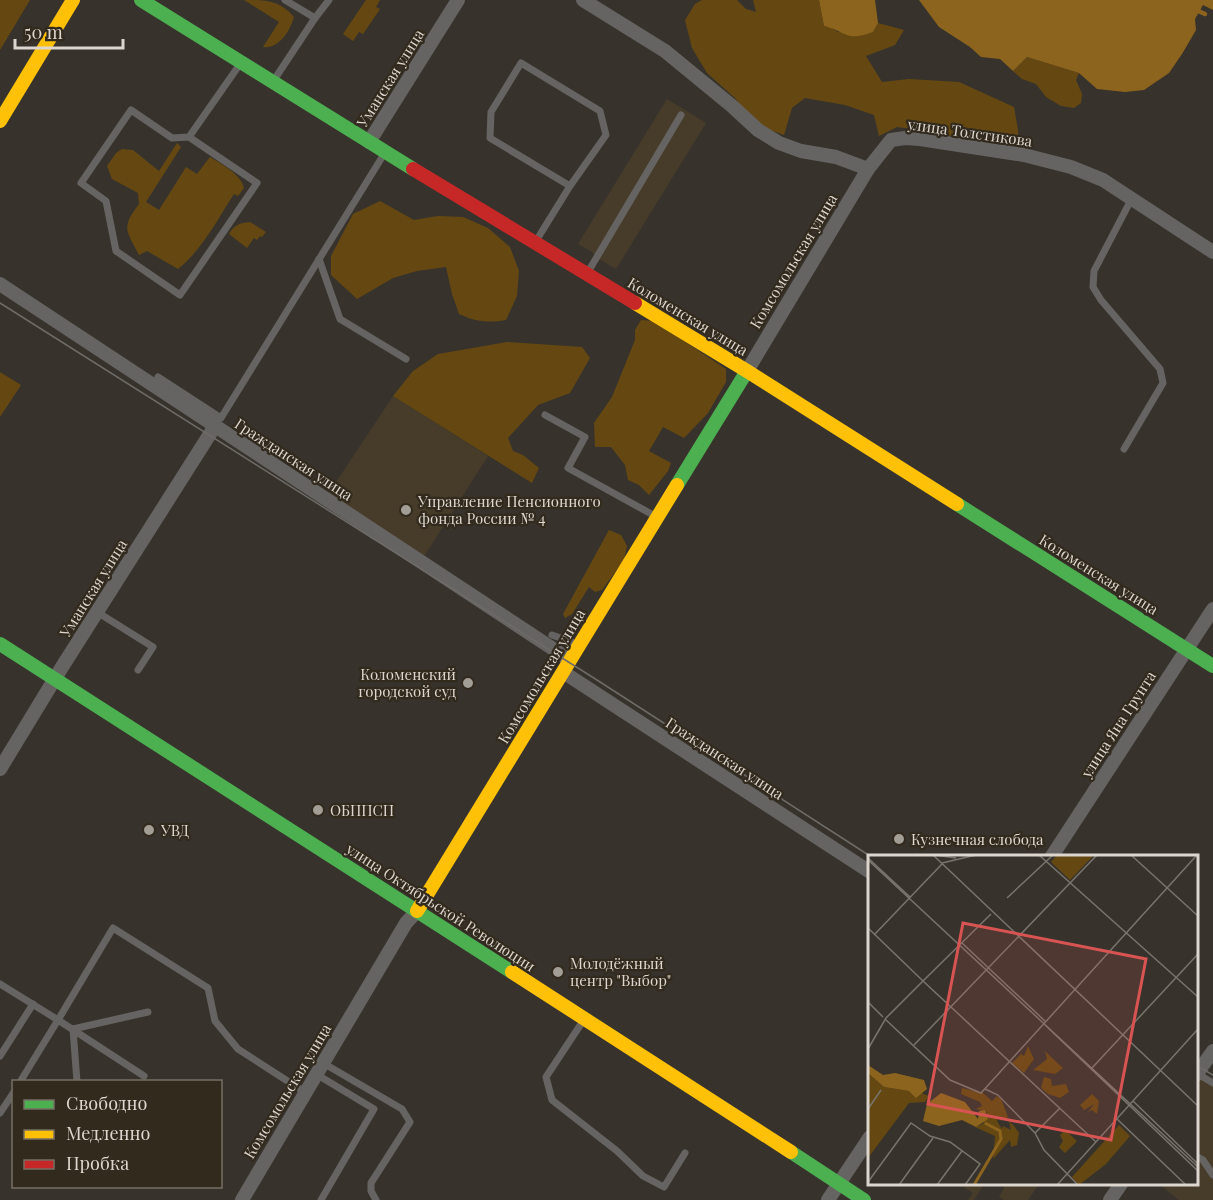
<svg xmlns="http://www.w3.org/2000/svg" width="1213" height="1200" viewBox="0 0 1213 1200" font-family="'Playfair Display',serif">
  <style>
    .built { fill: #473c2a }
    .green { fill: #654811 }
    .water { fill: #8c641d }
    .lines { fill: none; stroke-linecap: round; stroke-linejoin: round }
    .stream { stroke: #8c641d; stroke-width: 4.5 }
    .lane { stroke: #666462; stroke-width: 7 }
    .street { stroke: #666462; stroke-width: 14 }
    .fast { stroke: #4caf50; stroke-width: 14 }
    .slow { stroke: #ffc107; stroke-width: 14 }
    .jam { stroke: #c62828; stroke-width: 14 }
    .tram { stroke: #6e6b68; stroke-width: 1.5 }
    .poi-dot { fill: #a29d95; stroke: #322a1d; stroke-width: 2 }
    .labels { text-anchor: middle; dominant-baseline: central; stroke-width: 4.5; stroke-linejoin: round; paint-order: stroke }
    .street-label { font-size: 15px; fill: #dcd6ce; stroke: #322a1d }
    .poi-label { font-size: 15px; fill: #dcd6ce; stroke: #322a1d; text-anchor: start }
    .inset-river { fill: none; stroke: #8c641d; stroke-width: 3 }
    .inset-road { fill: none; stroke: #79746d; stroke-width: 1.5 }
    .view { fill: #d85452; fill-opacity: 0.15; stroke: #d85452; stroke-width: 3 }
    .inset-edge { fill: none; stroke: #dcd6ce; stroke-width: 3 }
  </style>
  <rect width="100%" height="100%" fill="#37332c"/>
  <g class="built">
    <polygon points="667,99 706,123 616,269 596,257 592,252 578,244"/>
    <polygon points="393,396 488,456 423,558 327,496"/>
    <polygon points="1201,1076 1213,1084 1213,1200 1179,1200 1159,1184 1196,1184 1196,1083"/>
    <polygon points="959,1184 984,1184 974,1200 968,1200 973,1193"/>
    <polygon points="1001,1184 1039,1184 1028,1200 1004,1200 999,1197 1005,1186"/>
  </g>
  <g class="green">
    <polygon points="0,0 30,0 0,50"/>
    <path d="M244,0c22,0 35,0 50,17 -4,14 -15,32 -31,30l16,-25z"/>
    <polygon points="366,0 380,0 376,7 380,9 363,34 359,32 353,41 343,34"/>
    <polygon points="702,0 737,0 746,9 756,12 753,0 819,0 824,26 832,28 838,32 873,32 878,23 904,30 895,45 866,56 882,82 909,79 959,82 1014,107 1018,130 1018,146 993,145 927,131 897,127 879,136 874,115 845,105 805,98 792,108 784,135 755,124 735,98 707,73 692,48 685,20 695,4"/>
    <polygon points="1027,57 1079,73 1076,80 1082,94 1081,103 1074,108 1061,106 1046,97 1036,84 1022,79 1013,71"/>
    <path d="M177,143l4,4 -35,55 13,8 27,-43 11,7 13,-17c11,7 31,17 34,31l-6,8 -4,-2c-17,26 -32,56 -56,75l-31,-18 -8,4c-13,-25 -18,-27 0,-51l-1,-11 -26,-14 -5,-13 9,-13 6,-4 11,1 26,21z"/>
    <path d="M380,201l34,19 24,-4 25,1 25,11 22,19 9,24 -2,25 -11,24c-18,3 -30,2 -47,-6l-7,-20 -6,-27 -29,4 -24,7 -36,21 -26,-24v-19l22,-42z"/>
    <path d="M250,222l16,10 -4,5 -2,-1 -3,4 -3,-2 -7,10 -18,-14c5,-9 11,-11 21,-12z"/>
    <polygon points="641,320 654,321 726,369 726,382 708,413 684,438 663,427 649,451 671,463 668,471 649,495 639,485 628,480 625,465 611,447 595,447 594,423 612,397 635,340 635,330"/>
    <polygon points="507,342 582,347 590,358 570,393 538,405 508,438 513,451 523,455 539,468 532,483 393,396 413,371 438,354"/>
    <polygon points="0,372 21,385 0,417"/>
    <polygon points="609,530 621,535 627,546 624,560 602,590 595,592 589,587 572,614 565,618 563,614"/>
  </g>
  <g class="water">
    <path d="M819,0h56l3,23 -5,9c-28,10 -25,0 -49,-6z"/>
    <polygon points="919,0 1213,0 1213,10 1203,5 1195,19 1196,30 1182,54 1169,73 1144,90 1125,92 1097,89 1079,73 1027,57 1013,71 1000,59 981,57 970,47 939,27"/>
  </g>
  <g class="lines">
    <polyline class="stream" points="1194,9 1205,14"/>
    <g class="lane">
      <polyline points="315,18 329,0"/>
      <polyline points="274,80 315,18 285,0"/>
      <polyline points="189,137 172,138 131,110 81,183 106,201 116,251 180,295 257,183 189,137 240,64"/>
      <polyline points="536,241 570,186 490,138 491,112 521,63 600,111 606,135 570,186"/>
      <polyline points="319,259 340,319 406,359"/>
      <polyline points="588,272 681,115"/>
      <polyline points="158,377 221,418 384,154"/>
      <polyline points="545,415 585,437 568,468 655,516"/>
      <polyline points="1124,449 1163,383 1160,369 1101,300 1093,287 1094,271 1132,198"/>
      <polyline points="97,612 153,647 138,670"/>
      <polyline points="552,635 577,644"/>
      <polyline points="0,984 58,1020 20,1082"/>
      <polyline points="583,1021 546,1077 552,1100 617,1151 643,1176 664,1187 685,1153"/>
      <polyline points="0,1056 33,1004"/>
      <polyline points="323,1063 402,1109 410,1122 371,1183 371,1191 376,1200"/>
      <polyline points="316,1074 374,1109 321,1200"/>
      <polyline points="1198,1074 1213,1083"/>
      <polyline points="144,1076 58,1020 113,928 208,988 215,1021 238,1049 306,1093"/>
      <polyline points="77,1082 73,1029 148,1012"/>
      <polyline points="0,1113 14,1092"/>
      <polyline points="1196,1156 1203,1160 1213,1175"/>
    </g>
    <g class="street">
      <polyline points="583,0 665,51 732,106 758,130 779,143 801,151 836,157 868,169"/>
      <polyline points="369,142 458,0"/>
      <polyline points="0,284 570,660"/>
      <polyline points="747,371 868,169 891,140 905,138 920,139 1024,155 1071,167 1103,180 1213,252"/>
      <polyline points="563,672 870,872"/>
      <polyline points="0,769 62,667 215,426"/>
      <polyline points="1052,856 1213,609"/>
      <polyline points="1196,1075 1213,1051"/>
      <polyline points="242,1200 406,923 417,911"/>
      <polyline points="828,1200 870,1137"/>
      <polyline points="1110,1200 1121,1184"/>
    </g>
    <g class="fast">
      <polyline points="141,0 413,169"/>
      <polyline points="677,485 747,371"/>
      <polyline points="957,504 1213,666"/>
      <polyline points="0,644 512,972"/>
      <polyline points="791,1152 864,1200"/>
    </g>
    <g class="slow">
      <polyline points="0,121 73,0"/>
      <polyline points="635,303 747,371 957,504"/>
      <polyline points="417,911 677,485"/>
      <polyline points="512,972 791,1152"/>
    </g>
    <polyline class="jam" points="413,169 635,303"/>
    <g class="tram">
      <polyline points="0,303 597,680 870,856"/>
      <polyline points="1196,1065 1213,1075"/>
    </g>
  </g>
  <g class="poi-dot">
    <circle cx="406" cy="510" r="6"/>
    <circle cx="468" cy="683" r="6"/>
    <circle cx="318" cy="810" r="6"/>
    <circle cx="149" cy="830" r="6"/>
    <circle cx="899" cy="839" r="6"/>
    <circle cx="558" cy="972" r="6"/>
  </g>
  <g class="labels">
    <g class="street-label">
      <text transform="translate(390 78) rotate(-58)">Уманская улица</text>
      <text transform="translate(970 132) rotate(8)">улица Толстикова</text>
      <text transform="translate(793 261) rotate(-59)">Комсомольская улица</text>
      <text transform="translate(688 316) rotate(31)">Коломенская улица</text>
      <text transform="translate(294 459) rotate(33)">Гражданская улица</text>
      <text transform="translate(1099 574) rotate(32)">Коломенская улица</text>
      <text transform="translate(93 588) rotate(-58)">Уманская улица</text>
      <text transform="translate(541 676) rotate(-59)">Комсомольская улица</text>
      <text transform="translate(1118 724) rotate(-57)">улица Яна Грунта</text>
      <text transform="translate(725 758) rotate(33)">Гражданская улица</text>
      <text transform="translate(441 907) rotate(33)">улица Октябрьской Революции</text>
      <text transform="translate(287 1091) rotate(-59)">Комсомольская улица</text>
    </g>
    <g class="poi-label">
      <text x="418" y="501">Управление Пенсионного<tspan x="418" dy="17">фонда России № 4</tspan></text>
      <text x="456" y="674" text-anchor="end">Коломенский<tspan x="456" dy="17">городской суд</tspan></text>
      <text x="330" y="810">ОБППСП</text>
      <text x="161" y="830">УВД</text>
      <text x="911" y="839">Кузнечная слобода</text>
      <text x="570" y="963">Молодёжный<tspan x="570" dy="17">центр "Выбор"</tspan></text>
    </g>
  </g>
  <g transform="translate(868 855)">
    <rect width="330" height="330" fill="#37332c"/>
    <path d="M189,0h37l-24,25 -19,-18zM160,191l6,13 -10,14 -12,-10 9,-9 3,2zM177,196l6,6 12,11 -8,6 -22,-4 14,-11zM0,218l16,14 25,4 9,6 1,-5 10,4 -4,6 -16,1 -41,55zM176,222l7,2 1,7 14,-2 3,8 -9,6 -12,-4 -7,-6zM94,233l21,5 9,8 5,-5 4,3 7,18 -7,4 -3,-5 -1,5 5,8 1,-3 8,4 -2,-9 5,5 5,7 -2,12 -6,2 -1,-7 -17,19 2,-23 -20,-9 8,-3 4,-12 -11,-3 6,-3 -2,-4 -19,-8zM224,239l7,7 -2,13 -5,-4 -4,2 6,-8 -10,6 -4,-5zM251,270l11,11 -24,28 -27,21 -7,-8zM197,275l12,11 -12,12 -6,-6 4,-6 -3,-6z" fill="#654811"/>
    <path d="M0,210l15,10 12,-2 29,7 3,9 -11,9 -7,-7 -25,-4 -16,-14zM73,238l24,9 13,17 1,-8 6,-1 3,9 -12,8 -14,-7 -23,6 -16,-5 4,-17z" fill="#8c641d"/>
    <path class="inset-river" d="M106,330l27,-46 -1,-8 -15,-8"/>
    <path class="inset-road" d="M65,0l265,251M67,0l21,3M171,0l159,142M263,0l67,61M0,3l42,39M0,5l330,307M74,8l34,-8M139,43l46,-43M123,59l-68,67 173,161M0,73l55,53 -37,37 -18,31M6,80l68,-71M94,88l84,79M0,147l15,15M18,165l64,60 31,13 216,-238M176,169l154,147M46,190l183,-190M223,214l107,-115M117,234l13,6 37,38 9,17 34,35M265,246l65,63M0,254l13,-19M249,264l69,66M167,278l25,-25M0,327l43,-59 19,13 20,6 30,22 -15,21M31,330l34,-47M69,330l25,-34M189,330l141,-156"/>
    <path class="view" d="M95,68l183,36 -35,181 -183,-36z"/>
    <rect width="330" height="330" class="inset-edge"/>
  </g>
  <rect x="12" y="1080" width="210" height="108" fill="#322a1d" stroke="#766f64" stroke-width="1.5"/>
  <rect x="24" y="1100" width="30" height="9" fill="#4caf50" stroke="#766f64" stroke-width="1.5"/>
  <text x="66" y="1110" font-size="18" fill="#dcd6ce">Свободно</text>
  <rect x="24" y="1130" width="30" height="9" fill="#ffc107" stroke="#766f64" stroke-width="1.5"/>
  <text x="66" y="1140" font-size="18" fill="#dcd6ce">Медленно</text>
  <rect x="24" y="1160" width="30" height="9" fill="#c62828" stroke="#766f64" stroke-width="1.5"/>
  <text x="66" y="1170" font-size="18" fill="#dcd6ce">Пробка</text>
  <path d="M15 39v9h108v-9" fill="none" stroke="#dcd6ce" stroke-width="3"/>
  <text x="24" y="39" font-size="18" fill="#dcd6ce" stroke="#322a1d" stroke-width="4.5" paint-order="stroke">50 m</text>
</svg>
